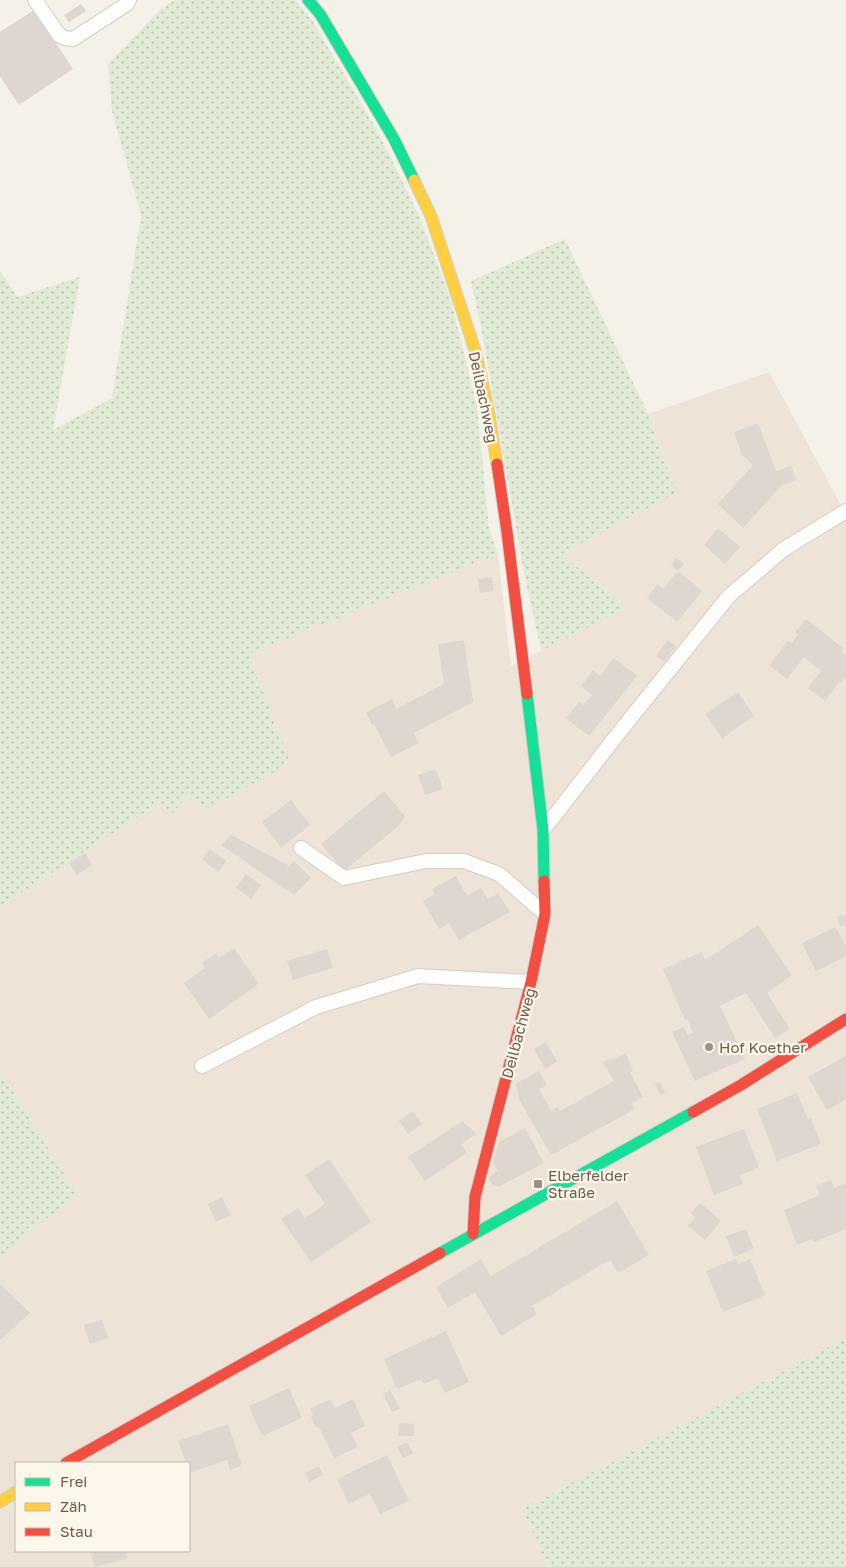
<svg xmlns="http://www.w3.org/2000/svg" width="846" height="1567" viewBox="0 0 846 1567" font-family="'Golos Text',sans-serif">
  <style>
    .residential { fill: #ede4d7; fill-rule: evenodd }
    .grass { fill: url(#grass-dots) }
    .building { fill: #ddd7cf }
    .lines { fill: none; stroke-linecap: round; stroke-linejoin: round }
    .lane-casing { stroke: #d3cec7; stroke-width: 16 }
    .fast-casing { stroke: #d4cec7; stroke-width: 13 }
    .slow-casing { stroke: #d4cec7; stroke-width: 13 }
    .jam-casing { stroke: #d4cec7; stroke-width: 13 }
    .lane { stroke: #fdfdfc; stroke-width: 14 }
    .fast { stroke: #16e098; stroke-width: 11 }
    .slow { stroke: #ffcf43; stroke-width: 11 }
    .jam { stroke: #f24e42; stroke-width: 11 }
    .poi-dot { fill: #9d9084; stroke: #fcf7ea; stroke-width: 2 }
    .labels { text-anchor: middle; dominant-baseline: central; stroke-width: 4.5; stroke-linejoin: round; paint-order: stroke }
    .street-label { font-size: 15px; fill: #6e5c4d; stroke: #fcf7ea }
    .poi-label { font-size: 15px; fill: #6e5c4d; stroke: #fcf7ea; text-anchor: start }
  </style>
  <defs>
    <pattern id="grass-dots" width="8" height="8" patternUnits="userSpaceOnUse" patternTransform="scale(1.25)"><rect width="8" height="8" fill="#e0ead5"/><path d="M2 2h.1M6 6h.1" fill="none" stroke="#bac1af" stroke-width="1.8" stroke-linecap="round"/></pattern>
  </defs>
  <rect width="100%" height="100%" fill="#f4f1e9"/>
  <path class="residential" d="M769,372l73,135 4,-1v832l-324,171 26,58h-548v-309l76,-64 -76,-123v-164l159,-104 131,-40 -43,-109 251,-100 13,112 116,-59 -66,-53 115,-61 -28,-79zM16,1463h173v88h-173z"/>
  <g class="grass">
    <polygon points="174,0 295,0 310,17 378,132 419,216 451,300 477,407 489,530 498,554 248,654 290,763 209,808 188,795 173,813 159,803 0,907 0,271 18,297 80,277 53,430 112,398 141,215 112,111 108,64 159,11"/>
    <polygon points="565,239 648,414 676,493 561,554 627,607 541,651 524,573 482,332 471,281"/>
    <polygon points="0,1071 76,1194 0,1258"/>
    <polygon points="846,1338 846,1567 548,1567 522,1509"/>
  </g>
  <g class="building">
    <polygon points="81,4 86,11 69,22 64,15"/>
    <polygon points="34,10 73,69 19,105 0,76 0,32"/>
    <polygon points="758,423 776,471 791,466 796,480 781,486 743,528 718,504 753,465 742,455 734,432"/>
    <polygon points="718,528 740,547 725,564 704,545"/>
    <polygon points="676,558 684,564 678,571 671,565"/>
    <polygon points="678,571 702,591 677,622 647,598 658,584 663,589"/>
    <polygon points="492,577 494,591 480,593 478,579"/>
    <polygon points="806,619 843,648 841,651 846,656 846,677 841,683 839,682 825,701 808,688 821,671 804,657 787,679 769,665 788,641 792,643 798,634 795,632"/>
    <polygon points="464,640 473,702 414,733 419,743 391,757 374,724 372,725 366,712 392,699 396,709 444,684 438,644"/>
    <polygon points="668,640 676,646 664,662 656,656"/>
    <polygon points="614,658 637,676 589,736 566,718 579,702 583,705 592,695 581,686 593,670 600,676"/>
    <polygon points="738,692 754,716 722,738 705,714"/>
    <polygon points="436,769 443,789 425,795 418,775"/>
    <polygon points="384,791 405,816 398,826 344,871 321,844"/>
    <polygon points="291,800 310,825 281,848 262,822"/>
    <polygon points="231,835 289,866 294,861 311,878 294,895 221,845"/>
    <polygon points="210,849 226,861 218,872 202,859"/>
    <polygon points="85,853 92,865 77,875 69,863"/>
    <polygon points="246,874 261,885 251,899 236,888"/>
    <polygon points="456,876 467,896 481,888 488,899 498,893 510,912 459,940 449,923 439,929 423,901 435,894 432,889"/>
    <polygon points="846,914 846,925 841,927 837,917"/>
    <polygon points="758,925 792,975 767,993 790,1029 775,1038 746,993 720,1006 745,1059 695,1081 672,1032 684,1027 688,1035 693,1033 687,1019 685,1020 663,969 702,952 705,960"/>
    <polygon points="836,927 846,948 846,956 816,971 802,943"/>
    <polygon points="234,948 259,984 209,1019 184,983 205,968 202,963 216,953 219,958"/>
    <polygon points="327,949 333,968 293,980 287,961"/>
    <polygon points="546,1042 557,1062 545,1069 534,1049"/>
    <polygon points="626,1054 633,1070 630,1072 643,1097 632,1103 635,1109 551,1155 519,1099 516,1084 539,1071 547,1085 539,1089 551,1111 558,1107 560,1111 614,1081 603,1062"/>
    <polygon points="846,1056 846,1099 827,1110 808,1077"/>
    <polygon points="660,1082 665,1093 660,1095 655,1084"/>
    <polygon points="797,1093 808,1119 811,1118 821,1144 777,1161 757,1109"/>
    <polygon points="413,1111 422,1124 408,1134 399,1121"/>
    <polygon points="462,1121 476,1134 461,1144 467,1153 425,1181 408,1157"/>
    <polygon points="525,1128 544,1163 498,1187 492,1185 489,1179 492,1174 498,1171 493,1163 499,1142"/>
    <polygon points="744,1129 759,1167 740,1175 743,1184 714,1195 696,1147"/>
    <polygon points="329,1159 371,1222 311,1262 281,1219 298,1208 305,1218 325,1204 305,1175"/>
    <polygon points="831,1180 834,1188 846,1183 846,1229 814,1242 812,1239 797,1245 784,1210 820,1195 816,1186"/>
    <polygon points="222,1197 231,1215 216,1222 208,1204"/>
    <polygon points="617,1201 649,1255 618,1273 610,1260 532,1306 537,1314 501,1336 475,1292 448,1308 436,1287 481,1259 491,1276"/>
    <polygon points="700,1203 721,1221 705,1240 688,1226 695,1217 691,1213"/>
    <polygon points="746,1229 754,1249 734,1257 726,1236"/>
    <polygon points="736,1259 738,1264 750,1259 765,1295 723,1312 706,1271"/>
    <polygon points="0,1284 30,1313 0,1340"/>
    <polygon points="102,1320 108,1338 90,1344 84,1325"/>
    <polygon points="446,1331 469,1382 445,1393 438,1378 424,1384 421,1379 397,1389 384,1359"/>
    <polygon points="289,1388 302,1418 262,1436 249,1406"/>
    <polygon points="390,1390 400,1409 392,1412 383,1394"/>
    <polygon points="331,1399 335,1408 353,1399 365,1426 351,1433 358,1447 334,1458 319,1427 316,1428 311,1417 313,1415 310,1408"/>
    <polygon points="399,1423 414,1424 414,1436 398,1436"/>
    <polygon points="228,1424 242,1465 230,1470 227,1460 189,1473 189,1463 186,1463 178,1441"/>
    <polygon points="407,1442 413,1453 403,1458 397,1447"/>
    <polygon points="387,1455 409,1501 380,1514 370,1494 349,1504 337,1479"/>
    <polygon points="319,1466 323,1475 309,1482 305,1473"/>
    <polygon points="90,1551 126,1551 128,1558 95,1567"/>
  </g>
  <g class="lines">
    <g class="lane-casing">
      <g id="lane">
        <polyline points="35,0 59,35 65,38 73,39 127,4 129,0"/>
        <polyline points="544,829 621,730 729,596 784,549 846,511"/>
        <polyline points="301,848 344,878 426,861 464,861 499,874 544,913"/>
        <polyline points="202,1066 316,1007 418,976 531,982"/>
      </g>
    </g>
    <g class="fast-casing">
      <g id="fast">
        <polyline points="308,0 320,14 394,139 414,180"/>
        <polyline points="527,694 543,830 544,881"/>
        <polyline points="440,1253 693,1112"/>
      </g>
    </g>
    <g class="slow-casing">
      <g id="slow">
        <polyline points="414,180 431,216 475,350 488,408 497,464"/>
        <polyline points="0,1502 16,1492"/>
      </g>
    </g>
    <g class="jam-casing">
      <g id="jam">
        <polyline points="497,464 507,532 527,694"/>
        <polyline points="693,1112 741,1085 846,1019"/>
        <polyline points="473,1234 475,1197 531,982 545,914 544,881"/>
        <polyline points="66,1463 440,1253"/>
      </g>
    </g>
    <use href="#lane" class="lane"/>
    <use href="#fast" class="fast"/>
    <use href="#slow" class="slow"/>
    <use href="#jam" class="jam"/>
  </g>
  <g class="poi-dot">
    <circle cx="709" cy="1047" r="5"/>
    <rect x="533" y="1179" width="10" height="10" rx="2.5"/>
  </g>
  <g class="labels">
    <g class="street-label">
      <text transform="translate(484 397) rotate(78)">Deilbachweg</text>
      <text transform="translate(518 1033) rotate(-75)">Deilbachweg</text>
    </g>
    <g class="poi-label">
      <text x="719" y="1047">Hof Koether</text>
      <text x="548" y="1175">Elberfelder<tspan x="548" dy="17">Straße</tspan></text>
    </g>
  </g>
  <rect x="15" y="1462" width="175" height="90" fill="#fcf7ea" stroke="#c3b9ab"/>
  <rect x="25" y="1478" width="25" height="8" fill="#16e098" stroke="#c3b9ab"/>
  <text x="60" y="1487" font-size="15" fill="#6e5c4d">Frei</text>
  <rect x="25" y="1503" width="25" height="8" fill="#ffcf43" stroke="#c3b9ab"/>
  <text x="60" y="1512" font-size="15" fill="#6e5c4d">Zäh</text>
  <rect x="25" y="1528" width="25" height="8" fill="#f24e42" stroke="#c3b9ab"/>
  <text x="60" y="1537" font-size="15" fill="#6e5c4d">Stau</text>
</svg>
